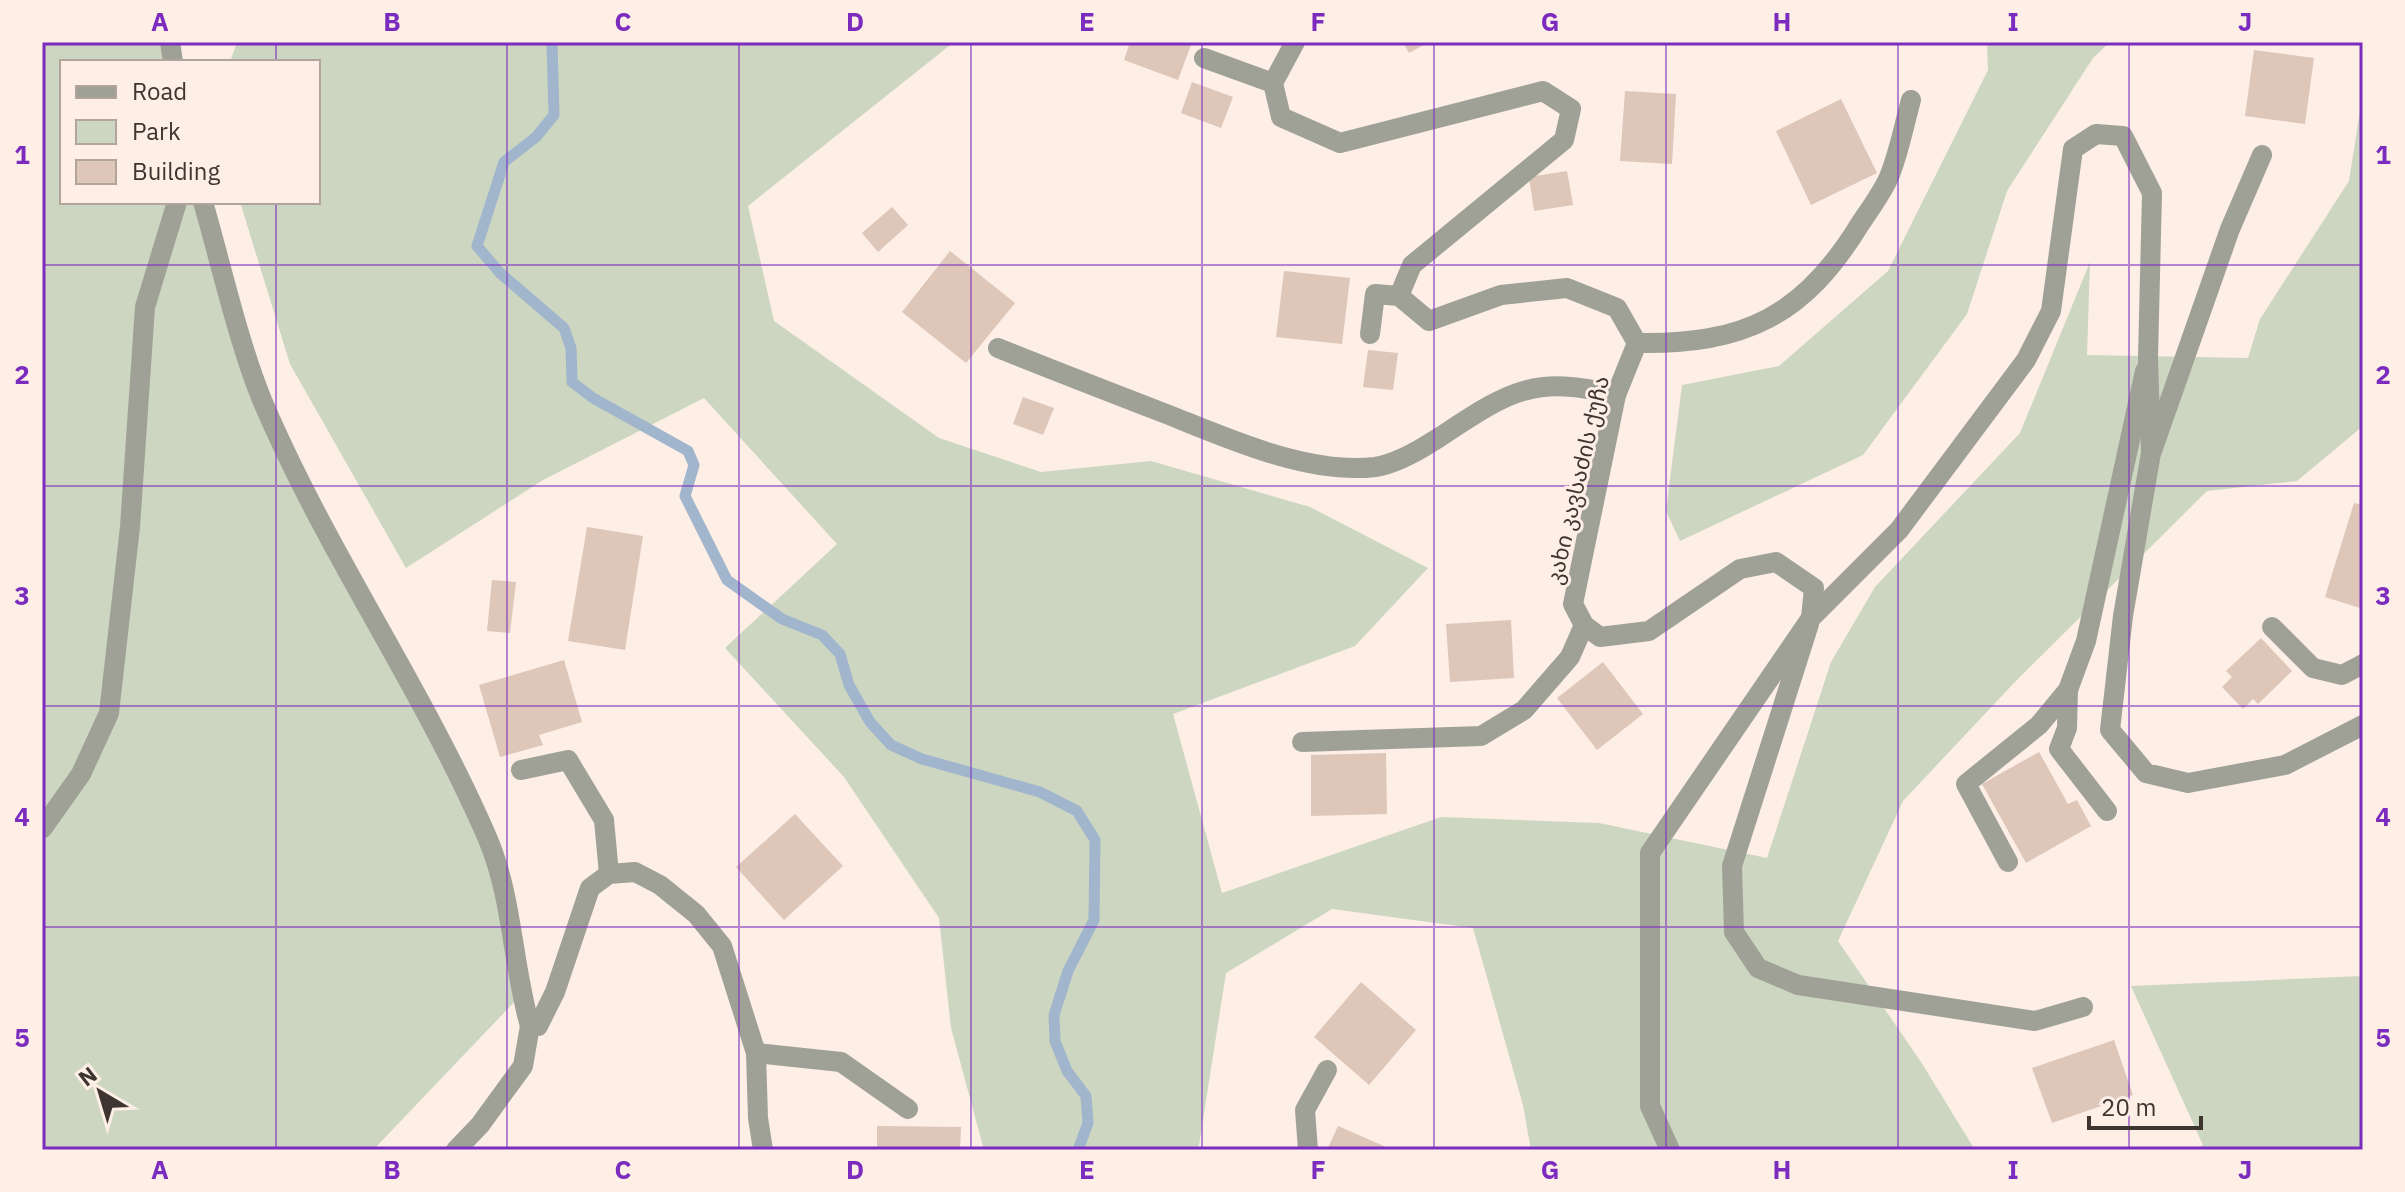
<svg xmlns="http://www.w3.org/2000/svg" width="2405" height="1192" viewBox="0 0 2405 1192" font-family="'IBM Plex Sans','Noto Sans Georgian',sans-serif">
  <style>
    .green { fill: #ccd6c1 }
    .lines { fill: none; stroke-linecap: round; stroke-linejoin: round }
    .stream { stroke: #a1b6cd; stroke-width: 11 }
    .building { fill: #dec6b9 }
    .lane { stroke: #9fa197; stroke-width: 20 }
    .street { stroke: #9fa197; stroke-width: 20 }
    .grid { fill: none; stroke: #7b2cbf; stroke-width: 2; stroke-opacity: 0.55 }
    .labels { text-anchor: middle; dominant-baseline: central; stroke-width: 6; stroke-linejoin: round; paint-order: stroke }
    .street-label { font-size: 22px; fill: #3f3530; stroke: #fdeee6 }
    .neatline { fill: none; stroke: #7b2cbf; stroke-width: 3 }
    .grid-label { font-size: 26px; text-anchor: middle; font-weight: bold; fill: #7b2cbf }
  </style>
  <rect width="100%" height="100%" fill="#fdeee6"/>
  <g class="green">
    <polygon points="42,42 170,42 173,62 62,62 62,202 203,202 261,398 488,839 521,995 373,1150 42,1150"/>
    <polygon points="237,42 954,42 748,206 774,321 939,438 1041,472 1151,461 1310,507 1428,568 1355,646 1173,714 1222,893 1441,817 1599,823 1767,858 1831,662 1875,587 2020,433 2090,262 2087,355 2248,358 2260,319 2349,181 2363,92 2363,426 2297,481 2207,491 2013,684 1903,801 1838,941 1921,1062 1975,1150 1531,1150 1523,1105 1473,928 1332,909 1226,973 1199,1145 1195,1150 984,1150 951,1028 939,918 844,777 725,648 837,544 704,398 543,480 406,568 290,364 240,202 318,202 318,62 230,62"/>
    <polygon points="1987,42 2110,42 2093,58 2007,191 1967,314 1863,455 1680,541 1666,511 1682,385 1779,366 1888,271 1988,70"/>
    <polygon points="2363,976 2363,1150 2194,1150 2203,1145 2131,986"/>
  </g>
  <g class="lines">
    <polyline class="stream" points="552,42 554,115 536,137 504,162 477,246 500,273 564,328 571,348 572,382 593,398 688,451 694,465 685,496 727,580 782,619 822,635 840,654 849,685 870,722 891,745 922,759 1040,792 1077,811 1095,840 1094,920 1068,971 1054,1015 1055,1041 1067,1071 1086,1096 1088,1123 1078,1150"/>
  </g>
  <g class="building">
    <polygon points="1130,42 1192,42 1178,80 1124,60"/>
    <polygon points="1403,42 1429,42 1409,53"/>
    <polygon points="2254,50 2314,58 2305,124 2245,116"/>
    <polygon points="1192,82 1233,97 1221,128 1181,113"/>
    <polygon points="1625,91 1676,94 1672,164 1620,161"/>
    <polygon points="1841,99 1877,173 1811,205 1776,131"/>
    <polygon points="1567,171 1573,205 1534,211 1529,177"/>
    <polygon points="892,207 908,225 878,252 862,233"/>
    <polygon points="950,251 1015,303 966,363 902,312"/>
    <polygon points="1284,271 1350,278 1342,344 1276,337"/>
    <polygon points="1368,350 1398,353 1393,390 1363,387"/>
    <polygon points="1023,397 1054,408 1043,435 1013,424"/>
    <polygon points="2354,503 2363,505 2363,609 2325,597"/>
    <polygon points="587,527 643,536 625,650 568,641"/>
    <polygon points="492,580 516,582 510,633 487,631"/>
    <polygon points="1511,620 1514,678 1450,682 1446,624"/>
    <polygon points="2261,638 2292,671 2258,704 2253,699 2243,709 2222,687 2232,677 2226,671"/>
    <polygon points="564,660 582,722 539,735 543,745 500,757 479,685"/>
    <polygon points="1603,662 1643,714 1597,750 1557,698"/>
    <polygon points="2039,752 2068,804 2077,800 2091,826 2026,863 1982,784"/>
    <polygon points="1386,753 1387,814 1311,816 1311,755"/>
    <polygon points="795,814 843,866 784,920 736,867"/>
    <polygon points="1361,982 1416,1030 1369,1085 1314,1037"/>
    <polygon points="2114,1040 2133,1095 2052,1123 2032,1068"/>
    <polygon points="877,1126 961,1127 960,1150 877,1150"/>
    <polygon points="1338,1126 1393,1150 1327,1150"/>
  </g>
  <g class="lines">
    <g class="lane">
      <polyline points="1204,58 1273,83"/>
      <polyline points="1370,334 1375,294 1399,296"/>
      <path d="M1637,343c107,2 167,-27 223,-119 10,-15 22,-31 29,-47 10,-24 15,-52 22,-77"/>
      <path d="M998,348c57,23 114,45 171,67 60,24 140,60 206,52 20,-3 43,-16 60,-27 71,-46 95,-67 181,-45"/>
      <polyline points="2152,451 2230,229 2262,155"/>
      <polyline points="1809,624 1732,866 1734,932 1758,968 1798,985 2035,1021 2083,1007"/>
      <polyline points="2272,627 2313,668 2342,675 2363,664"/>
      <polyline points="1302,742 1481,736 1524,710 1570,657 1584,625"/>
      <polyline points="521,770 568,760 604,820 609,874"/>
      <polyline points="2107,811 2059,749 2067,728 2068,690 2086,641 2145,371"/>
      <polyline points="42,829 81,774 109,713 130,527 145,307 177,202"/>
      <polyline points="2008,862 1966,784 2039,725 2068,690"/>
      <polyline points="756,1053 841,1062 908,1109"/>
      <polyline points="456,1150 480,1125 523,1066 530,1026"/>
      <polyline points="1308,1150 1305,1110 1327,1070"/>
    </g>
    <g class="street">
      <polyline points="170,42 173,62"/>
      <polyline points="1295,42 1273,83 1281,117 1340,143 1543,91 1571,109 1564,140 1412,265 1399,296 1429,321 1501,295 1567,288 1617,308 1637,343 1616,395 1573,604 1584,625 1600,637 1649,631 1740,569 1776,562 1814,588 1811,618 1650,853 1650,1106 1670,1150"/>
      <path d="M203,202c18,62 35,139 59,198 64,151 160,287 225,437 26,60 25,127 43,189h8l17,-34 35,-104 19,-14 26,-2 25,13 36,29 26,32 34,107 2,65 5,32"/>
      <polyline points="1811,618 1899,530 2026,360 2051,311 2073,149 2096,134 2123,136 2152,193 2148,358 2151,453 2123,616 2110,730 2146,773 2188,783 2285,765 2363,725"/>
    </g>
  </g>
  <path class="grid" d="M276,42v20M507,42v1108M739,42v1108M971,42v1108M1202,42v1108M1434,42v1108M1666,42v1108M1898,42v1108M2129,42v1108M276,202v948M42,265h2321M42,486h2321M42,706h2321M42,927h2321"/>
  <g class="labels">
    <g class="street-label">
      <text transform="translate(1577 480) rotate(-77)">კახი კავსაძის ქუჩა</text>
    </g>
  </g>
  <rect width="2405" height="1192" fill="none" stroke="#fdeee6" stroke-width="88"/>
  <rect x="60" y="60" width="260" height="144" fill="#fdeee6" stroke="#b1a49d" stroke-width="2"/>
  <rect x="76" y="86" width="40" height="12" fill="#9fa197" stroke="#b1a49d" stroke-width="2"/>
  <text x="132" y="100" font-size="24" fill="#3f3530">Road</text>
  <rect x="76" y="120" width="40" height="24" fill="#ccd6c1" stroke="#b1a49d" stroke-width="2"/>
  <text x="132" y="140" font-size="24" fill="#3f3530">Park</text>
  <rect x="76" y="160" width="40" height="24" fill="#dec6b9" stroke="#b1a49d" stroke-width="2"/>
  <text x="132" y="180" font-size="24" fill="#3f3530">Building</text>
  <g transform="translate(100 1092) rotate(322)" stroke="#fdeee6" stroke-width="6" paint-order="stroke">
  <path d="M0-6L14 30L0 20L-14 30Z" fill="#3f3530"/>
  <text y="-12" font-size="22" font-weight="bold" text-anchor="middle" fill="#3f3530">N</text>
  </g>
  <path d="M2089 1116v12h112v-12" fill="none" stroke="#3f3530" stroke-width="4"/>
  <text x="2101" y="1116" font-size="24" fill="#3f3530" stroke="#fdeee6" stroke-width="6" paint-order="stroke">20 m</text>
  <rect x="44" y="44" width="2317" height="1104" class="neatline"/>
  <g class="grid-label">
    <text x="160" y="31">A</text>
    <text x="392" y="31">B</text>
    <text x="623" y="31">C</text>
    <text x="855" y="31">D</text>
    <text x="1087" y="31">E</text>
    <text x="1318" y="31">F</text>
    <text x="1550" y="31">G</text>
    <text x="1782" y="31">H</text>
    <text x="2013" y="31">I</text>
    <text x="2245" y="31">J</text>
    <text x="22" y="164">1</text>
    <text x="2383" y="164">1</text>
    <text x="22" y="384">2</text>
    <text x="2383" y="384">2</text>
    <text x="22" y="605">3</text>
    <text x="2383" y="605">3</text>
    <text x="22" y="826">4</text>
    <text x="2383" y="826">4</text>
    <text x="22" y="1047">5</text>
    <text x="2383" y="1047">5</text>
    <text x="160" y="1179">A</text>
    <text x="392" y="1179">B</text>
    <text x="623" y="1179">C</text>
    <text x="855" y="1179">D</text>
    <text x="1087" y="1179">E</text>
    <text x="1318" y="1179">F</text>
    <text x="1550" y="1179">G</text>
    <text x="1782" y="1179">H</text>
    <text x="2013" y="1179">I</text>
    <text x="2245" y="1179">J</text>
  </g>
</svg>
